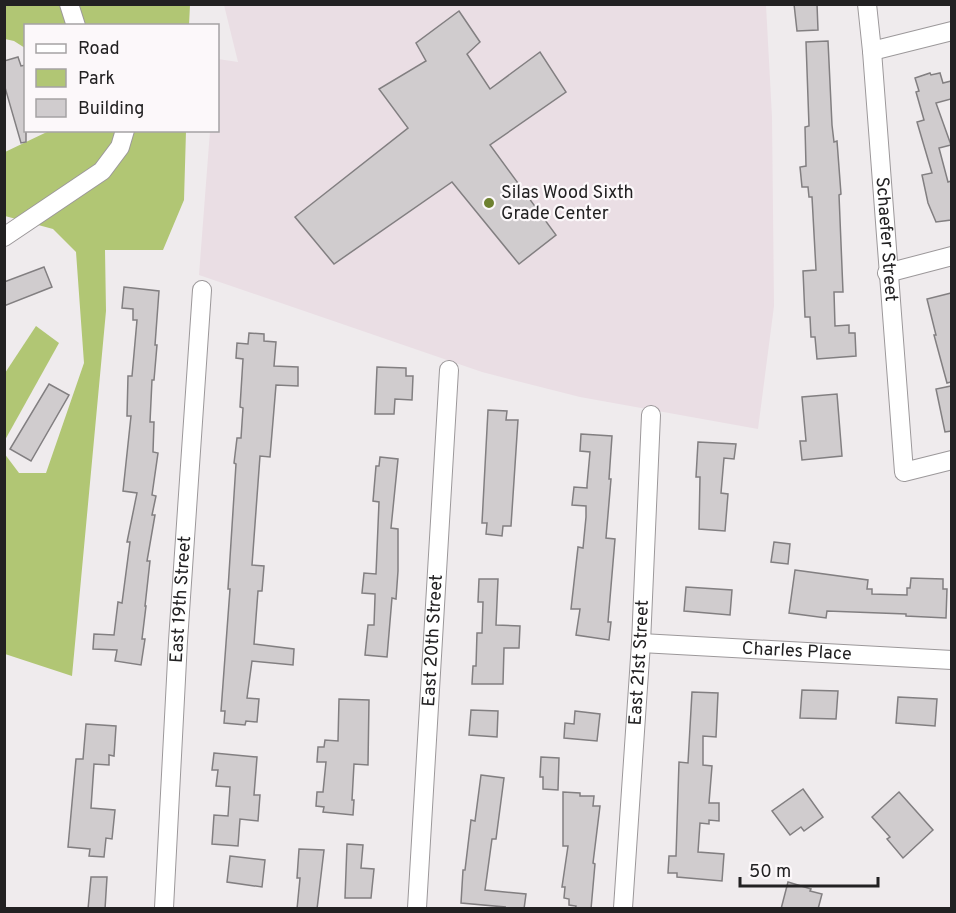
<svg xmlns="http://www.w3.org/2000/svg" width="956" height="913" viewBox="0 0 956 913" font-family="Overpass,sans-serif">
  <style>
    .built { fill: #eadee4 }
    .green { fill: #b1c674 }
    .building { fill: #d0ccce; stroke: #827f81; stroke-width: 1.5 }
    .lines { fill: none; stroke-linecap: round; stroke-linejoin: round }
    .street-casing { stroke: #9c989a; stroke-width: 20 }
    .street { stroke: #fff; stroke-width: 18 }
    .poi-dot { fill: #6e8130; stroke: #fcf8fa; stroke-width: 2 }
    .labels { text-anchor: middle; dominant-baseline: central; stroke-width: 4.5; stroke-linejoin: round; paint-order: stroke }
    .poi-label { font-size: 18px; fill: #222122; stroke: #fcf8fa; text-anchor: start }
    .street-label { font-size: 18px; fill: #222122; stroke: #fcf8fa }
  </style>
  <rect width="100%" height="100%" fill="#efebed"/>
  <polygon class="built" points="224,5 766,5 772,117 774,306 758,429 580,397 482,372 199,275 210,131 218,130 218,59 238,62"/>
  <g class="green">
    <polygon points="4,5 190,5 189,25 26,26 25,48 14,41 5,39"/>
    <polygon points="49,131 186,131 184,200 163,250 105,250 106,311 72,676 5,654 4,453 19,473 46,473 84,363 76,252 53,229 5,216 5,152"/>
    <polygon points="36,326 59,343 5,440 5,373"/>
  </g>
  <g class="building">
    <polygon points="794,4 817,4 818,30 797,31"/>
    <polygon points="459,11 480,42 467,54 490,89 540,52 566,92 490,145 556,235 519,264 452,182 334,264 295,217 408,128 379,89 426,61 416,43"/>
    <polygon points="828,41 832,125 834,142 837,141 841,194 839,195 843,292 834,292 835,326 849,325 849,333 855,333 856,356 817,359 815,337 811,337 810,317 805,317 803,271 816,270 812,197 809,197 808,187 802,187 800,167 806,166 805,127 809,126 806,42"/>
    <polygon points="18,57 21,66 26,65 26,142 21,143 4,84 4,61"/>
    <polygon points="930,73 931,75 940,73 943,83 951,81 951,99 936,103 951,145 939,148 948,182 951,181 951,220 936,222 928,203 922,175 932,173 917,122 924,120 916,92 919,91 915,78"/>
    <polygon points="44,267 52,287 4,306 4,282"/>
    <polygon points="124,287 159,291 155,345 157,345 154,380 152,380 150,422 154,422 153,452 158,453 152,495 156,496 152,515 155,515 147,561 150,561 145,606 146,606 142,639 145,639 141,665 115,661 117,650 93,649 94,634 114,635 118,602 122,603 130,542 127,542 137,493 123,491 131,416 127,416 128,376 132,376 137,320 133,320 133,309 122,308"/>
    <polygon points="951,293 951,382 947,383 934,335 936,335 927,299"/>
    <polygon points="249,333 264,334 264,341 276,342 274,366 298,367 298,386 276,385 270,457 260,456 252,565 264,566 262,591 258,591 254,644 294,649 293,665 252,661 247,698 259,699 257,722 246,721 245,725 224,723 225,711 221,711 230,589 228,589 236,464 234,463 237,438 241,438 243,408 240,407 243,359 236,358 237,343 248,344"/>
    <polygon points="377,367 406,368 406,376 413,376 412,400 395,399 394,414 375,414"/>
    <polygon points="49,384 69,395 31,461 10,449"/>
    <polygon points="951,386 951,431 945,432 936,389"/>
    <polygon points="837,394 842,456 802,460 800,441 806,441 802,397"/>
    <polygon points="488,410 507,411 506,420 518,420 511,526 503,526 502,536 486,534 487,523 482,523"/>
    <polygon points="581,434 612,436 609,479 611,479 606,538 615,539 608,622 611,622 609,640 576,635 580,609 571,609 578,547 583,548 586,517 586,506 572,505 574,487 587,488 587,485 590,452 580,451"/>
    <polygon points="698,442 736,444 734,459 724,458 721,493 728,494 725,531 699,529 700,477 696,477"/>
    <polygon points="380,457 398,459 391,528 398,529 398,571 396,599 392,598 387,657 365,655 368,625 374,625 375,597 375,594 362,593 364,573 376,574 379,502 373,501 376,466 379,466"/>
    <polygon points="774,542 790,544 788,564 771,562"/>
    <polygon points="795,570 868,580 867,589 872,589 872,594 907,595 907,588 910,588 911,578 943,579 943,589 947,589 946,618 906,616 906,614 827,611 826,618 789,613"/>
    <polygon points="479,579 498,579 496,625 520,626 519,648 504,648 503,684 472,684 473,666 476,666 477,633 482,633 483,602 478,602"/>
    <polygon points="686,587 732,590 730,615 684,611"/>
    <polygon points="802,690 838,691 836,719 800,718"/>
    <polygon points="692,692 718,693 716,737 703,736 703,765 712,766 709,803 719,803 719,821 709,820 709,824 700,823 698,852 724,854 722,881 677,877 677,873 668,873 669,856 676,856 679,762 688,763"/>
    <polygon points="898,697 937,699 935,726 896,723"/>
    <polygon points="339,699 369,700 368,765 354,764 352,800 354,800 353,815 323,812 324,807 316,806 317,792 323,792 326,762 317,762 318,747 324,747 325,740 338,741"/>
    <polygon points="471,710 498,711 497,737 469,735"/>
    <polygon points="575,711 600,714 597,741 564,738 565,723 574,724"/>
    <polygon points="86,724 116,726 114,756 109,755 109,765 94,764 91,808 115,810 112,839 106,838 104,857 89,856 90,849 68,847 76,759 83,759"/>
    <polygon points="214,753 257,757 254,795 260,795 258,821 240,819 238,846 212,844 214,815 228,816 230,787 216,786 218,770 212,770"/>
    <polygon points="541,757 559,758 558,790 543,789 543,777 540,777"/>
    <polygon points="481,775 504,778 496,839 492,839 485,890 526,894 524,909 504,909 505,907 461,903 463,870 465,870 471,820 475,821"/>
    <polygon points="803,789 823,817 804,831 801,827 790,835 772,811"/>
    <polygon points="563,792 580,793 580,796 594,796 593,806 600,806 593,863 595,864 591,909 575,909 576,906 569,905 569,899 564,898 565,887 562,887 568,846 563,846"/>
    <polygon points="899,792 933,830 903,858 887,839 890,837 872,817"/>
    <polygon points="347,844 363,845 361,868 374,869 371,898 345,898"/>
    <polygon points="299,849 324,850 317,909 297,909 300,878 297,878"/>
    <polygon points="230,856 265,860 262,887 227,882"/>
    <polygon points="91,877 107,877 105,909 88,909"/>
    <polygon points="788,882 811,889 810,891 822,894 818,909 781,909"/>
  </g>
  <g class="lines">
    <g class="street-casing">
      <g id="street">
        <polyline points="69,4 76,26"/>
        <path id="s1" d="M867,4l5,47 32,421 48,-12"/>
        <polyline points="872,51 952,31"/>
        <polyline points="4,237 102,171 120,147 125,130"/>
        <polyline points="887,273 952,256"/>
        <path id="s2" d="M641,643l311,17"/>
        <path id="s3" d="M164,908l14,-267 24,-351"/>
        <path id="s4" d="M417,908l32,-538"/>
        <path id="s5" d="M623,908l18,-265 10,-228"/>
      </g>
    </g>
    <use href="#street" class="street"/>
  </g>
  <circle class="poi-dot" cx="489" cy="203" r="6"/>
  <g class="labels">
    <g class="poi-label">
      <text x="501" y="193">Silas Wood Sixth<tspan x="501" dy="21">Grade Center</tspan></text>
    </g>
    <g class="street-label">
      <text stroke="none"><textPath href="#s1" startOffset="236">Schaefer Street</textPath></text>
      <text stroke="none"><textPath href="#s3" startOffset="309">East 19th Street</textPath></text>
      <text stroke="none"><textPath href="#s4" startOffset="268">East 20th Street</textPath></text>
      <text stroke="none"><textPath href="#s2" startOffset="156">Charles Place</textPath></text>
      <text stroke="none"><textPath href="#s5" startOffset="246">East 21st Street</textPath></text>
    </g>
  </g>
  <rect width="956" height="913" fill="none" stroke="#222122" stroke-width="12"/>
  <rect x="24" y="24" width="195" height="108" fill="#fcf8fa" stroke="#a5a2a4" stroke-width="1.5"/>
  <rect x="36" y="44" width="30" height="9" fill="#ffffff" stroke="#a5a2a4" stroke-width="1.5"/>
  <text x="78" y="54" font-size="18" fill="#222122">Road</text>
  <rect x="36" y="69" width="30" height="18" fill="#b1c674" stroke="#a5a2a4" stroke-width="1.5"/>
  <text x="78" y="84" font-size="18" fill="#222122">Park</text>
  <rect x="36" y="99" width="30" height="18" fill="#d0ccce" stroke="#a5a2a4" stroke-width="1.5"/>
  <text x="78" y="114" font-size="18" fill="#222122">Building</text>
  <path d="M740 877v9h138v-9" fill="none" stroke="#222122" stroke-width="3"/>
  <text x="749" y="877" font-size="18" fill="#222122" stroke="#fcf8fa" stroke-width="4.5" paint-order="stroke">50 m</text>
</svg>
